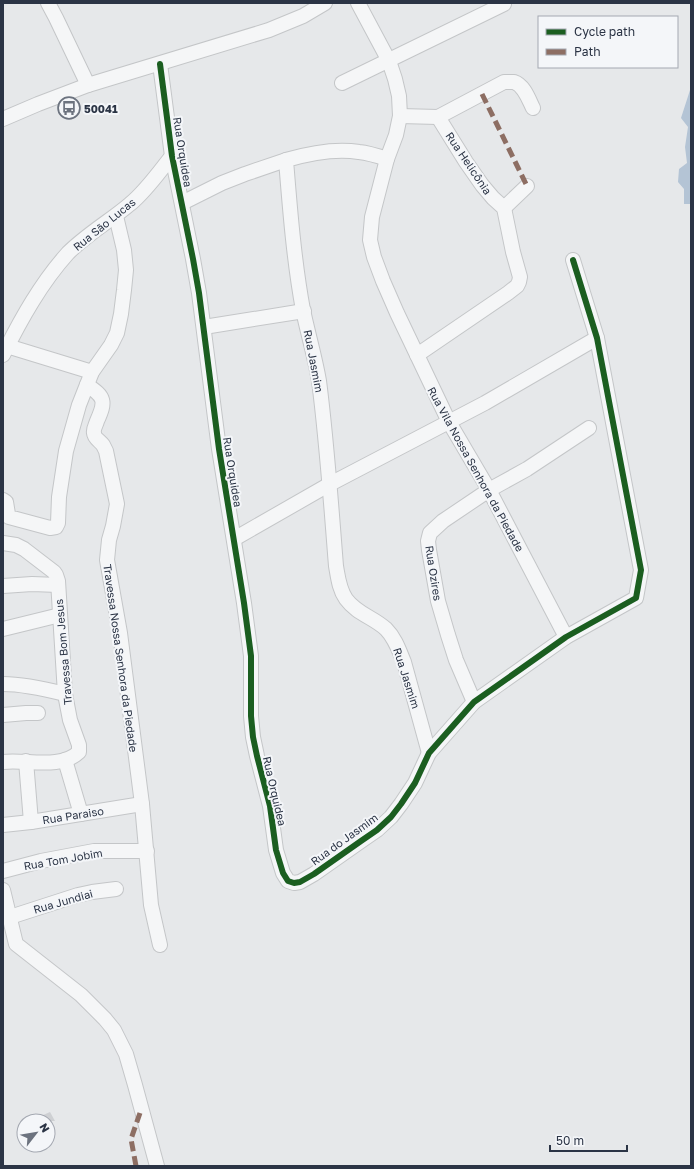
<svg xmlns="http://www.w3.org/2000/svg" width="694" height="1169" viewBox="0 0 694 1169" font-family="'Golos Text',sans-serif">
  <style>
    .water { fill: #b4c4d5 }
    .building { fill: #ced0d3 }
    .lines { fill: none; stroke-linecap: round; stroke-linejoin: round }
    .minor-casing { stroke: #c4c6c8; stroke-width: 16 }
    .minor { stroke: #f5f6f7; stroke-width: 14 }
    .quiet { stroke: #8d6e63; stroke-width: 5; stroke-dasharray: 10 5; stroke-linecap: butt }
    .cycleway-casing { stroke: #f4f6f9; stroke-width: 8 }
    .cycleway { stroke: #1b5e20; stroke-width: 6 }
    .labels { text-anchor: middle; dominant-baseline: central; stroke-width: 4; stroke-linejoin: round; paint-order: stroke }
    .poi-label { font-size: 11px; font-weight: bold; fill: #2b3445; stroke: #f4f6f9; text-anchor: start }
    .street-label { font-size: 11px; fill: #2b3445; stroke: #f4f6f9 }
  </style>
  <rect width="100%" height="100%" fill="#e6e8ea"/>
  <polygon class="water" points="691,87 691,204 684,204 684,189 678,182 679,169 687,163 685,147 688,127 681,118"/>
  <polygon class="building" points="50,1112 55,1121 30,1121"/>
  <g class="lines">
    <g class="minor-casing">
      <g id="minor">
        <polyline points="48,3 56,18 88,85"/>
        <polyline points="358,3 389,61 395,79 399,96 400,116 396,135 387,159 372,217 370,240 374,257 383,281 397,313 449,422 489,490 566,637"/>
        <polyline points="160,64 172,156 193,259 199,293 219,449 244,603 251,656 251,716 253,737 257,756 270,806 276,850 283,873 288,881 294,883 300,882 314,874 361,841 377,830 391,817 401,804 415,783 429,753 474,702 566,637 636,598 641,570 597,338 573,260"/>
        <polyline points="342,83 504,4"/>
        <path d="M400,116l38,1 66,-35c3,0 7,0 10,0 10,3 15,18 19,26"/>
        <polyline points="3,119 38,104 88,85 269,30 303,16 325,3"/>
        <path d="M387,159c-9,-3 -18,-6 -28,-7 -24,-4 -49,1 -73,8 4,50 8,101 17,150 5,24 12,47 16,71 8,62 12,123 17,185 2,11 3,23 10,33 11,15 27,18 40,30 9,9 13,21 18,33l25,91"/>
        <polyline points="182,203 222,183 245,174 286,160"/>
        <polyline points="504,208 527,186"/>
        <polyline points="204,327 304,311"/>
        <polyline points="7,346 92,372"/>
        <path d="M3,355c18,-36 38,-72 65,-102 19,-19 42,-32 62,-49 16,-13 29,-32 42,-48"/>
        <polyline points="417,355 508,293 517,286 519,282 520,277 513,252 504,208 493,198 482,185 466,162 438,117"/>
        <path d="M87,385c18,12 19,16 10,36 -1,4 -4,8 -3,12 0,5 6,8 9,12 1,2 2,4 3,6l11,53 -4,22 -4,14 -2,20 13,73 22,171 9,101 9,40"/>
        <polyline points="3,500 6,502 8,514 9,517 50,528 56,527 58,523 59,497 66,451 79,405 92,372 111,345 117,333 121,314 124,290 126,270 124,250 116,216"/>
        <polyline points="234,539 330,484 485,403 597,338"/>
        <path d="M3,543l13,2 8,4 30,23 2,3 2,6 7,113 5,26 9,25v7c-19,18 -53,7 -76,10"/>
        <polyline points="3,586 32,584 58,585"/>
        <polyline points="3,629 60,615"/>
        <path d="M3,684c21,0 42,5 62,10"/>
        <polyline points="474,702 456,660 448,635 438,601 429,550 428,541 430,533 443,521 489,490 527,469 589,428"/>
        <polyline points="3,715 26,713 38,713"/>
        <polyline points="65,760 81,814"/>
        <polyline points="26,761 31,822"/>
        <polyline points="3,825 31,822 142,804"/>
        <polyline points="3,871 41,861 94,851 147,851"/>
        <polyline points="3,890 16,944 81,995 105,1019 114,1030 126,1054 135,1085 157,1166"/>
        <polyline points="10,917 78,895 92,892 116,889"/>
      </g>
    </g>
    <use href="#minor" class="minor"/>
    <g class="quiet">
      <polyline points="482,94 527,186"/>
      <polyline points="136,1166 131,1139 141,1110"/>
    </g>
    <g class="cycleway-casing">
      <polyline id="cycleway" points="160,64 172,156 193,259 199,293 219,449 244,603 251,656 251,716 253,737 257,756 270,806 276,850 283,873 288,881 294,883 300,882 314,874 361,841 377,830 391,817 401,804 415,783 429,753 474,702 566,637 636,598 641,570 597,338 573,260"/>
    </g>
    <use href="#cycleway" class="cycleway"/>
  </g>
  <defs>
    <g id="bus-ring" transform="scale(1.15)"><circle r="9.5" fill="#f4f6f9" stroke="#6c737f" stroke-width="1.5"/><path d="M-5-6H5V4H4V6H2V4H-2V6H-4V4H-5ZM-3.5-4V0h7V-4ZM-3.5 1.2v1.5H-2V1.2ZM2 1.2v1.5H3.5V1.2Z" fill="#6c737f"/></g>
  </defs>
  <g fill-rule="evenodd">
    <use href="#bus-ring" x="69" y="108"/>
  </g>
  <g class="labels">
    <g class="poi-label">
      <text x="84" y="108">50041</text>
    </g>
    <g class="street-label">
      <text transform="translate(183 152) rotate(81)">Rua Orquidea</text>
      <text transform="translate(469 163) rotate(56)">Rua Helicônia</text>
      <text transform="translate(104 224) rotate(-39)">Rua São Lucas</text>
      <text transform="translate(314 361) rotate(79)">Rua Jasmim</text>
      <text transform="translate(476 469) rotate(61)">Rua Vila Nossa Senhora da Piedade</text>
      <text transform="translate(233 472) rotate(81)">Rua Orquidea</text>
      <text transform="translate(434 573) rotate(81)">Rua Ozires</text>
      <text transform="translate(63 652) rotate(-95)">Travessa Bom Jesus</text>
      <text transform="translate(121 658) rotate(82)">Travessa Nossa Senhora da Piedade</text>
      <text transform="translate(407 678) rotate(72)">Rua Jasmim</text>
      <text transform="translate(275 791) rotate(77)">Rua Orquidea</text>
      <text transform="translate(73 815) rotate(-9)">Rua Paraiso</text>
      <text transform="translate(344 839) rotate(-36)">Rua do Jasmim</text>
      <text transform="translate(63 859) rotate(-10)">Rua Tom Jobim</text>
      <text transform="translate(63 901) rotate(-16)">Rua Jundiai</text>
    </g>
  </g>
  <rect width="694" height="1169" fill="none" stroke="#2b3445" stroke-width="8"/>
  <rect x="538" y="16" width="140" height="52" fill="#f4f6f9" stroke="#a4a8b1"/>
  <rect x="546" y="29" width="20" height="6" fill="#1b5e20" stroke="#a4a8b1"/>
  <text x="574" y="36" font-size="12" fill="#2b3445">Cycle path</text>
  <rect x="546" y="49" width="20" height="6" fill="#8d6e63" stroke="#a4a8b1"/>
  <text x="574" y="56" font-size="12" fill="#2b3445">Path</text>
  <g transform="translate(36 1133) rotate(59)"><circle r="19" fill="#f4f6f9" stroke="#a4a8b1"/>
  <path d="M0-3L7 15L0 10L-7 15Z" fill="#6c737f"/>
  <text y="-6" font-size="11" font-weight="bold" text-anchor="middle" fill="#2b3445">N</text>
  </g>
  <path d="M550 1145v6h77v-6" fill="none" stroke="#2b3445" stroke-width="2"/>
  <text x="556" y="1145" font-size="12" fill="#2b3445" stroke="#f4f6f9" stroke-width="3" paint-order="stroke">50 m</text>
</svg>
